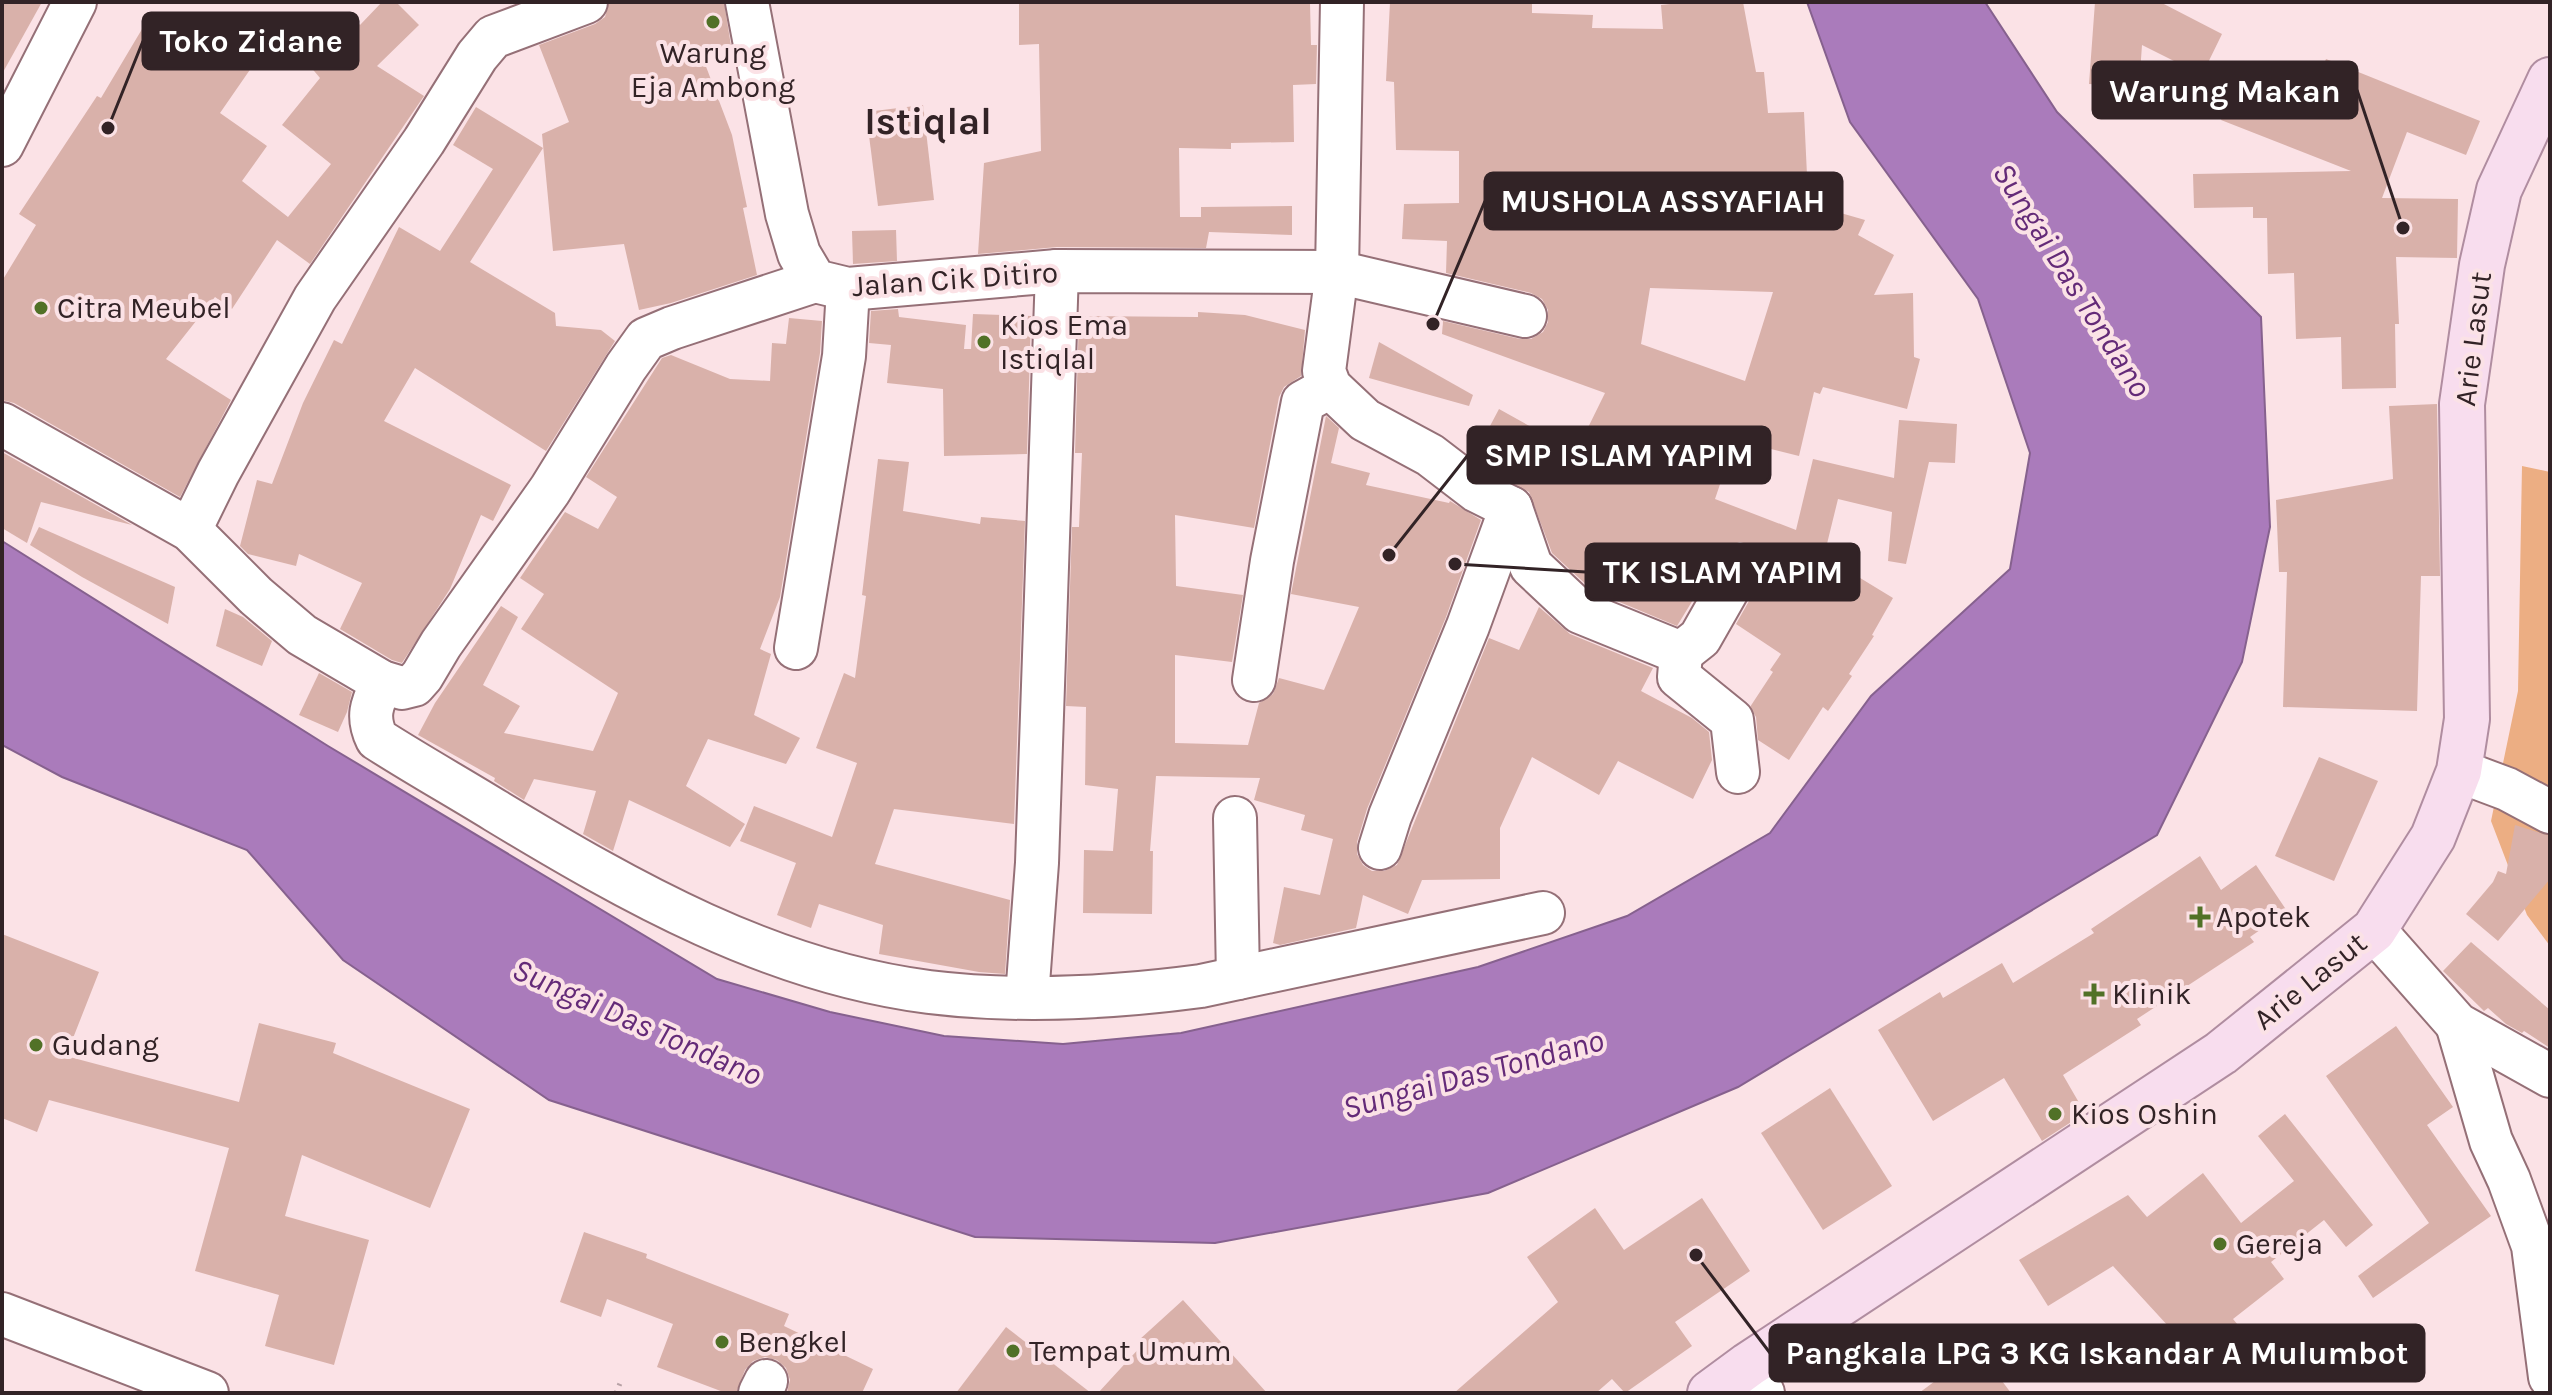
<svg xmlns="http://www.w3.org/2000/svg" width="2552" height="1395" viewBox="0 0 2552 1395" font-family="Karla,sans-serif">
  <style>
    .green { fill: #ecae83 }
    .water { fill: #aa7bbb; stroke: #86618e; stroke-width: 2 }
    .building { fill: #d9b1aa; fill-rule: evenodd }
    .lines { fill: none; stroke-linecap: round; stroke-linejoin: round }
    .minor-casing { stroke: #957077; stroke-width: 46 }
    .major-casing { stroke: #b08da0; stroke-width: 48 }
    .path { stroke: #b8a2a6; stroke-width: 5; stroke-dasharray: 2 6; stroke-linecap: butt }
    .minor { stroke: #fff; stroke-width: 42 }
    .major { stroke: #f8ddee; stroke-width: 44 }
    .poi-dot { fill: #517127; stroke: #fbe2e6; stroke-width: 3 }
    .labels { text-anchor: middle; dominant-baseline: central; stroke-width: 8; stroke-linejoin: round; paint-order: stroke }
    .poi-label { font-size: 30px; fill: #322326; stroke: #fbe2e6; text-anchor: start }
    .street-label { font-size: 30px; fill: #322326; stroke: #fbe2e6 }
    .water-label { font-size: 32px; font-style: italic; fill: #642a78; stroke: #fbe2e6 }
    .district-label { font-size: 38px; font-weight: bold; fill: #322326; stroke: #fbe2e6 }
    .leader { fill: none; stroke: #322326; stroke-width: 3 }
    .callout-dot { fill: #322326; stroke: #fbe2e6; stroke-width: 3 }
    .callout { fill: #322326; stroke: #322326; stroke-width: 3 }
    .callout-label { font-size: 32px; text-anchor: middle; font-weight: bold; fill: #fff }
  </style>
  <rect width="100%" height="100%" fill="#fbe2e6"/>
  <polygon class="green" points="2522,466 2550,472 2550,946 2527,915 2491,821 2518,691"/>
  <polygon class="water" points="1807,2 1985,2 2057,112 2261,317 2270,527 2242,662 2157,835 1738,1087 1488,1193 1215,1243 975,1237 549,1100 343,960 247,850 62,777 2,745 2,541 328,746 717,979 830,1012 944,1036 1063,1044 1181,1033 1478,967 1627,916 1770,833 1871,696 2010,569 2030,453 1978,299 1850,122"/>
  <g class="building">
    <polygon points="2,2 42,2 2,74"/>
    <polygon points="382,2 396,2 419,25 377,66 424,96 310,264 277,240 232,309 215,297 166,359 231,400 180,497 14,403 2,400 2,281 36,225 19,214 97,96 101,98 148,19 207,54 229,22 265,48 220,113 267,146 242,181 288,217 331,164 282,125 320,78 304,59 352,16 360,25"/>
    <polygon points="609,2 724,2 731,46 702,56 732,135 747,207 743,208 757,275 671,303 639,310 624,244 553,251 542,134 569,122 539,45 595,24 605,17"/>
    <polygon points="1249,2 1249,4 1310,3 1311,45 1317,45 1316,84 1293,85 1294,142 1231,143 1231,149 1179,148 1180,217 1201,217 1201,207 1292,206 1292,235 1209,232 1206,248 1057,247 978,254 984,163 1041,151 1039,44 1019,45 1019,3"/>
    <path d="M1390,2h142v11l61,2 -1,13 71,1 -2,-24 27,-3h55l13,70h8l4,41 36,-1 3,63h5l1,30 52,15 -7,15 36,20 -20,40 39,-2 1,64 6,2 -13,50 -84,-22 -3,7 -6,-2 -15,64 -64,-16 -20,59 81,31 17,-71 81,19 5,-58 58,4 -2,39 -26,-1 -23,102 -18,-3 4,-49 -54,-13 -14,57 69,42 -21,37 2,1 -25,38 3,2 -24,35 -5,-4 -34,53 -31,-20 -2,-23 -6,-10 23,-35 -3,-2 11,-16 -45,-30 26,-46 3,-11 -3,-12 -8,-9 -14,-4 -12,4 -7,8 -44,72 -84,-35 -41,-38 -23,-61 -39,-21 -17,-13 26,-49 77,43 29,-59 -163,-59 1,-13 77,18h11l12,-7 5,-10v-12l-6,-11 -11,-6 -85,-20 1,-32 -45,-2 2,-35 55,-1v-52l-63,-1 -2,-68 -8,-1zM1650,288l123,4 -28,89 -104,-37z"/>
    <polygon points="2095,2 2160,2 2222,34 2202,75 2142,45 2139,87 2089,84"/>
    <polygon points="2326,59 2480,121 2466,155 2407,132 2382,198 2458,199 2457,258 2396,257 2399,324 2395,324 2396,388 2342,389 2341,337 2296,339 2294,273 2268,274 2267,218 2253,218 2253,207 2194,208 2193,174 2351,171 2221,120 2235,86 2305,113"/>
    <polygon points="923,105 934,200 878,206 866,112"/>
    <polygon points="476,107 543,148 470,262 555,313 556,326 601,330 615,341 546,451 415,368 384,421 511,485 493,521 481,515 450,589 402,663 392,660 340,629 362,583 299,554 296,566 248,554 240,546 257,480 272,484 303,403 334,340 342,344 399,227 440,251 493,169 453,145"/>
    <polygon points="896,230 897,261 853,264 852,231"/>
    <polygon points="898,309 899,317 966,325 964,349 971,349 973,314 1031,316 1027,454 944,456 943,389 887,383 891,345 869,343 871,311"/>
    <polygon points="1198,312 1245,315 1305,330 1301,376 1284,387 1279,397 1254,528 1175,515 1176,586 1243,595 1232,662 1175,655 1175,743 1248,745 1259,703 1273,694 1279,678 1324,690 1359,607 1291,594 1326,416 1339,428 1331,463 1370,473 1366,485 1449,503 1450,501 1481,520 1446,617 1367,809 1357,842 1357,854 1363,865 1372,871 1384,871 1397,865 1489,638 1519,650 1539,607 1570,634 1653,668 1641,691 1692,718 1709,732 1712,760 1693,799 1618,761 1599,795 1532,757 1500,828 1500,879 1422,880 1408,914 1363,895 1356,928 1280,945 1273,943 1284,887 1320,895 1333,839 1301,830 1305,815 1254,800 1260,778 1156,776 1150,851 1153,851 1152,914 1083,913 1084,850 1113,851 1118,789 1085,785 1086,707 1066,706 1072,527 1079,527 1082,453 1075,453 1079,316 1198,317"/>
    <polygon points="789,318 822,321 820,353 780,597 760,649 771,654 754,715 800,738 786,764 708,739 686,786 745,824 730,847 629,800 613,851 583,834 596,791 534,779 524,800 494,781 495,778 418,735 435,703 501,606 518,617 483,685 520,706 504,733 593,751 618,693 521,629 544,594 520,578 565,512 598,529 617,497 586,477 662,358 671,355 730,379 770,381 772,343 786,344"/>
    <polygon points="1379,342 1473,395 1469,406 1369,378"/>
    <polygon points="2437,404 2440,576 2421,576 2417,711 2283,707 2287,572 2279,572 2276,500 2393,479 2389,406"/>
    <polygon points="2,452 132,525 41,502 27,543 2,528"/>
    <polygon points="878,459 909,462 903,511 980,524 981,517 1025,521 1014,824 894,809 875,864 1010,900 1005,974 979,972 879,954 883,925 819,904 811,928 777,915 796,863 740,841 754,806 832,837 857,763 816,748 844,673 855,678 866,596 862,595"/>
    <polygon points="39,527 175,587 168,624 82,577 30,545"/>
    <polygon points="225,609 243,617 272,641 262,666 216,646"/>
    <polygon points="319,673 352,692 347,712 338,732 299,715"/>
    <polygon points="2319,757 2378,781 2334,881 2275,856"/>
    <polygon points="2515,825 2550,836 2550,879 2498,941 2466,914 2493,882 2498,871 2506,874"/>
    <polygon points="2200,856 2221,890 2256,865 2287,911 2250,937 2254,942 2137,1019 2141,1025 2063,1075 2085,1113 2042,1141 2004,1078 1933,1121 1878,1030 1940,992 1943,998 2002,963 2013,983 2094,933 2091,929"/>
    <polygon points="2,934 99,972 66,1056 239,1102 259,1023 336,1043 333,1053 470,1109 430,1208 302,1155 285,1216 369,1240 334,1365 265,1346 279,1295 195,1271 229,1148 49,1100 37,1132 2,1118"/>
    <polygon points="2471,942 2550,1010 2550,1048 2524,1031 2522,1033 2506,1024 2488,1008 2484,1011 2443,971"/>
    <polygon points="2396,1026 2453,1107 2427,1125 2491,1216 2373,1298 2358,1276 2429,1223 2326,1076"/>
    <polygon points="1830,1088 1892,1186 1823,1230 1761,1133"/>
    <polygon points="2285,1114 2373,1225 2346,1247 2324,1220 2271,1262 2284,1279 2233,1319 2243,1331 2203,1364 2113,1266 2048,1306 2019,1260 2128,1195 2147,1217 2203,1173 2241,1223 2294,1181 2258,1136"/>
    <polygon points="1702,1198 1750,1271 1675,1322 1692,1346 1625,1393 1612,1379 1596,1393 1454,1393 1558,1302 1527,1257 1595,1208 1624,1250"/>
    <polygon points="584,1232 647,1254 646,1258 789,1314 784,1326 873,1369 862,1393 787,1393 790,1380 786,1368 777,1360 765,1357 753,1361 745,1370 736,1393 726,1393 657,1367 673,1324 607,1299 601,1317 560,1302"/>
    <polygon points="1183,1300 1267,1393 1098,1393 1143,1344 1139,1340"/>
    <polygon points="1006,1327 1091,1393 956,1393"/>
    <polygon points="1978,1349 2011,1393 1919,1393"/>
  </g>
  <g class="lines">
    <g class="minor-casing">
      <g id="minor">
        <polyline points="747,2 787,214 799,254 815,281 848,289 1057,271 1337,272 1525,316"/>
        <polyline points="1342,2 1337,272 1324,371 1330,387 1365,420 1430,455 1477,491 1511,508 1531,566 1580,612 1681,653 1700,638 1741,566"/>
        <polyline points="2,145 75,2"/>
        <polyline points="2,424 190,530 256,596 302,635 382,682 402,688 414,685 422,676 441,644 550,490 626,367 646,339 672,328 815,281"/>
        <polyline points="190,530 218,473 315,298 424,141 477,56 493,37 586,2"/>
        <polyline points="796,648 844,356 848,289"/>
        <polyline points="1681,653 1679,677 1732,720 1738,772"/>
        <polyline points="1254,680 1272,561 1303,402 1330,387"/>
        <path d="M382,682c-10,22 -16,34 -5,57 39,25 80,48 119,72 134,81 275,161 433,181 90,11 182,6 272,-6l342,-73"/>
        <polyline points="2459,771 2507,789 2550,812"/>
        <polyline points="1235,818 1238,978"/>
        <polyline points="1380,848 1390,816 1468,626 1511,508"/>
        <polyline points="2374,930 2457,1024 2550,1076"/>
        <polyline points="1027,997 1037,863 1057,271"/>
        <polyline points="2457,1024 2491,1141 2509,1180 2533,1246 2550,1377"/>
        <polyline points="2,1314 207,1393"/>
        <polyline points="1748,1365 1763,1393"/>
        <polyline points="760,1393 766,1381"/>
      </g>
    </g>
    <g class="major-casing">
      <polyline id="major" points="1710,1393 1748,1365 2221,1053 2374,930 2433,837 2459,771 2467,719 2462,404 2482,265 2499,190 2550,80"/>
    </g>
    <polyline class="path" points="616,1393 621,1381"/>
    <use href="#minor" class="minor"/>
    <use href="#major" class="major"/>
  </g>
  <g class="poi-dot">
    <circle cx="713" cy="22" r="8"/>
    <circle cx="41" cy="308" r="8"/>
    <circle cx="984" cy="342" r="8"/>
    <path d="M2196 905h8v8h8v8h-8v8h-8v-8h-8v-8h8z"/>
    <path d="M2090 982h8v8h8v8h-8v8h-8v-8h-8v-8h8z"/>
    <circle cx="36" cy="1045" r="8"/>
    <circle cx="2055" cy="1114" r="8"/>
    <circle cx="2220" cy="1244" r="8"/>
    <circle cx="722" cy="1342" r="8"/>
    <circle cx="1013" cy="1351" r="8"/>
  </g>
  <g class="labels">
    <g class="poi-label">
      <text x="713" y="53" text-anchor="middle">Warung<tspan x="713" dy="34">Eja Ambong</tspan></text>
      <text x="57" y="308">Citra Meubel</text>
      <text x="1000" y="325">Kios Ema<tspan x="1000" dy="34">Istiqlal</tspan></text>
      <text x="2216" y="917">Apotek</text>
      <text x="2112" y="994">Klinik</text>
      <text x="52" y="1045">Gudang</text>
      <text x="2071" y="1114">Kios Oshin</text>
      <text x="2236" y="1244">Gereja</text>
      <text x="738" y="1342">Bengkel</text>
      <text x="1029" y="1351">Tempat Umum</text>
    </g>
    <g class="street-label">
      <text transform="translate(955 279) rotate(-4)">Jalan Cik Ditiro</text>
      <text transform="translate(2473 339) rotate(-83)">Arie Lasut</text>
      <text transform="translate(2310 981) rotate(-39)">Arie Lasut</text>
    </g>
    <g class="water-label">
      <text transform="translate(2072 280) rotate(58)">Sungai Das Tondano</text>
      <text transform="translate(637 1022) rotate(24)">Sungai Das Tondano</text>
      <text transform="translate(1473 1074) rotate(-15)">Sungai Das Tondano</text>
    </g>
    <g class="district-label">
      <text x="928" y="121">Istiqlal</text>
    </g>
  </g>
  <path class="leader" d="M108 128L143 41M2403 228L2357 90M1433 324L1485 201M1389 555L1468 455M1455 564L1586 572M1696 1255L1770 1353"/>
  <g class="callout-dot">
    <circle cx="108" cy="128" r="8"/>
    <circle cx="2403" cy="228" r="8"/>
    <circle cx="1433" cy="324" r="8"/>
    <circle cx="1389" cy="555" r="8"/>
    <circle cx="1455" cy="564" r="8"/>
    <circle cx="1696" cy="1255" r="8"/>
  </g>
  <g class="callout">
    <rect x="143" y="13" width="215" height="56" rx="8"/>
    <rect x="2093" y="62" width="264" height="56" rx="8"/>
    <rect x="1485" y="173" width="357" height="56" rx="8"/>
    <rect x="1468" y="427" width="302" height="56" rx="8"/>
    <rect x="1586" y="544" width="273" height="56" rx="8"/>
    <rect x="1770" y="1325" width="654" height="56" rx="8"/>
  </g>
  <g class="callout-label">
    <text x="251" y="52">Toko Zidane</text>
    <text x="2225" y="102">Warung Makan</text>
    <text x="1663" y="212">MUSHOLA ASSYAFIAH</text>
    <text x="1619" y="466">SMP ISLAM YAPIM</text>
    <text x="1723" y="583">TK ISLAM YAPIM</text>
    <text x="2097" y="1364">Pangkala LPG 3 KG Iskandar A Mulumbot</text>
  </g>
  <rect width="2552" height="1395" fill="none" stroke="#322326" stroke-width="8"/>
</svg>
